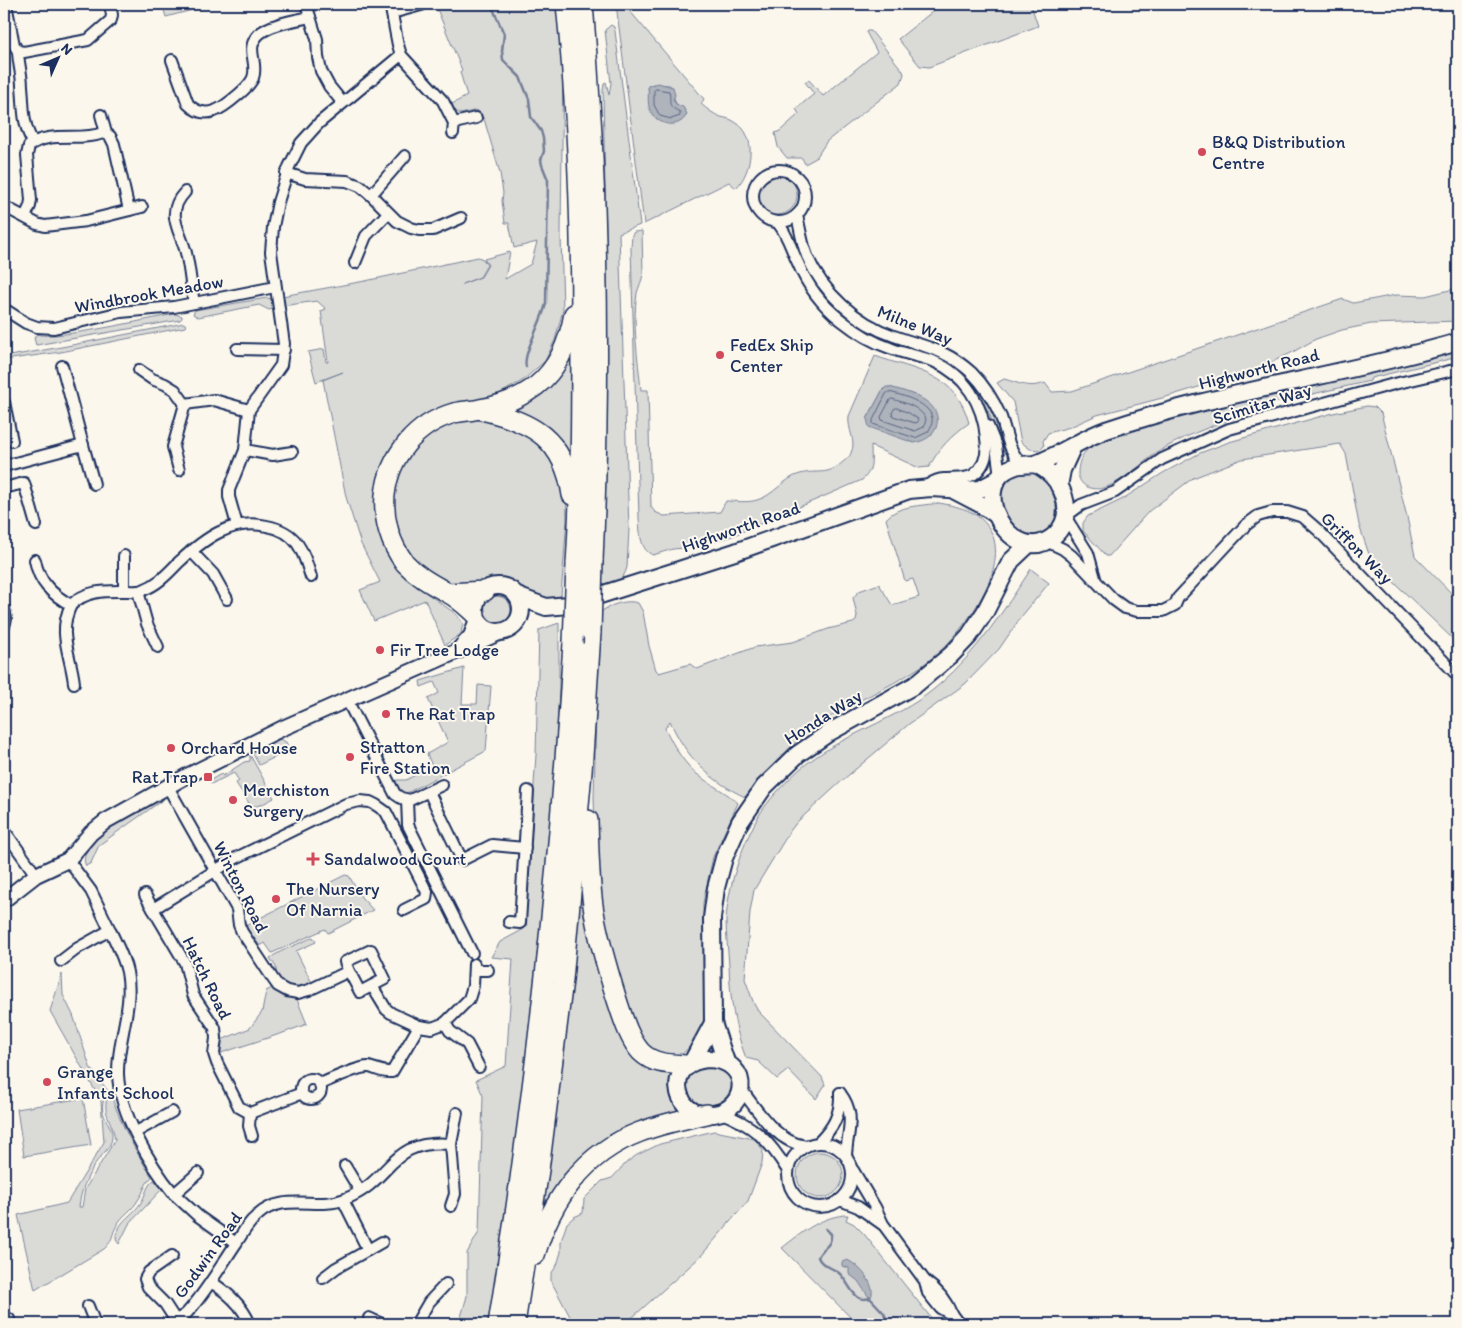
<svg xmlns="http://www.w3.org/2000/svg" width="1462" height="1328" viewBox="0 0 1462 1328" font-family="Itim,sans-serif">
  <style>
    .green { fill: #dadad7; stroke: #7a849a; fill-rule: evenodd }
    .water { fill: #afb3bb; stroke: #747e96 }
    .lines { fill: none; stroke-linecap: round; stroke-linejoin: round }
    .shore { stroke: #566483; stroke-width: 1 }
    .stream { stroke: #747e96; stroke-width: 2.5 }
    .street-casing { stroke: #1b2f5e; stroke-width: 14 }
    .secondary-casing { stroke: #1b2f5e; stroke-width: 18 }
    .primary-casing { stroke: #1b2f5e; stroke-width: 20 }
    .highway-casing { stroke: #1b2f5e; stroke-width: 22 }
    .street { stroke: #fbf7ec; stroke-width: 10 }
    .secondary { stroke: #fbf7ec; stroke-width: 14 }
    .primary { stroke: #fbf7ec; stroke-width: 16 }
    .highway { stroke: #fbf7ec; stroke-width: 19 }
    .highway-bridge-casing { stroke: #1b2f5e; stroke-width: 22; stroke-linecap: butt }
    .highway-bridge { stroke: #fbf7ec; stroke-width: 19 }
    .poi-dot { fill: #d1495b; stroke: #fbf7ec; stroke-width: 2 }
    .labels { text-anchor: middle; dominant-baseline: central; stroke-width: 4; stroke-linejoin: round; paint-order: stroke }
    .poi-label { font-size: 18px; fill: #1b2f5e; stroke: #fbf7ec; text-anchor: start }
    .street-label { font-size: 18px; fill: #1b2f5e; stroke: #fbf7ec }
  </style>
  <rect width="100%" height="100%" fill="#fbf7ec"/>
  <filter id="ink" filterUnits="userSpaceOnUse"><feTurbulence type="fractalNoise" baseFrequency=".02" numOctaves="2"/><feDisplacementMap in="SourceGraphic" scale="10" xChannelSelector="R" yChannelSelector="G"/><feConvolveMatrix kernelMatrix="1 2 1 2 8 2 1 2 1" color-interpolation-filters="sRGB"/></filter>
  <g filter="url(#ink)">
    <g class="green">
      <polygon points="162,4 215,4 166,17"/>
      <polygon points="435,4 560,4 563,51 561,235 563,310 555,340 545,361 522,381 499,394 462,404 395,444 381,469 377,491 391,557 411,582 456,614 463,623 461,634 445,645 425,600 374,621 360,590 380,582 361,544 346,497 323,380 343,372 316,382 308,352 324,349 326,362 328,362 321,311 326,309 317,301 282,306 282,296 365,281 478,257 483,259 487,265 480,277 462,284 481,277 488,265 484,259 510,252 505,279 531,264 537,242 514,248 509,223 505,223 502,201 503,193 500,173 484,119 477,110 461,114 455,111 452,104 467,96 460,72 462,70"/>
      <path d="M616,4h10l3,6 75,89 -3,5c6,5 12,10 20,13 5,1 10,2 14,5 23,13 17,50 1,66l-7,-6 -85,42zM653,84l17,1 6,19 7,4 3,8 -5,5 -32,-26 -1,-9z"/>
      <polygon points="942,4 1044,4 1032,8 1038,26 929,67 920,66 898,39"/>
      <path d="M611,25l3,2 1,4 25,194 -21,8 10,296 -2,38c-3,13 -11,16 -22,20l-4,-2 6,-299 -4,-195 1,-8 2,-1 3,13 2,-12 -6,-53z"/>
      <polygon points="867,31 871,31 903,71 904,74 901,83 827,141 816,158 805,164 802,158 787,158 778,147 775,133 780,131 799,114 796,109 814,94 805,82 809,80 823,96 877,52 866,32"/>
      <circle cx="777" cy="195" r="20"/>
      <path d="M642,231l1,43c-1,7 -4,12 -6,19 -5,31 1,65 4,97h7l3,117 4,5 9,4 56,-4 6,-11c10,0 22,2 31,-1 16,-4 27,-22 43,-26 19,-5 26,3 43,-12 3,-3 7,-5 8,-9 6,-12 -4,-24 -2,-37l26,-60c42,15 81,17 94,67 -17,12 -30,25 -40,44l-10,1 -48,-22c0,14 3,24 -9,34l-130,56 -36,11 -23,2 -20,6c-14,-5 -13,-25 -14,-37l-8,-270 1,-13 2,-3zM889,387l28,9 -50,23 15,-28 1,-2z"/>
      <path d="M794,240h3l5,13 49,65 28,17 58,19 20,12 17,16 19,28 13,43 -5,2c-8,-45 -27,-83 -72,-100 -16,-7 -35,-9 -51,-16 -40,-19 -72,-56 -84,-99z"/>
      <path d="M1458,288v33l-87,3 -29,6 -26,9 -25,14 -34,16 -91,28 -69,18 -27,12 -22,6 -5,8 1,5 -4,4 -10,-1 -9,-7 -8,-40 -16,-19 7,-4c15,4 25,10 41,4l7,9 20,-1 265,-90 6,-2 10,4 43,-8 29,1z"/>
      <polygon points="267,298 273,299 275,308 269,310 259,305 198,317 193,314 195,310"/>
      <path d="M175,314l7,2v2l-2,2 -144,25 -2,-7 3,-4c15,7 115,-16 138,-20z"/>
      <polygon points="184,323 186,325 185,327 61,352 4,360 4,357 67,346"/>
      <polygon points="574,338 572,462 542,425 512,408"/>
      <path d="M1458,350v7l-87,21 -1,3 -106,24 -7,6c-32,10 -65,21 -94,38 -19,11 -40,34 -60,39 -12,3 -24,-2 -25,-15 0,-7 2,-15 7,-21 17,-19 49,-22 72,-29 16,-5 31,-11 47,-15 84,-21 170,-37 254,-58z"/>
      <polygon points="1367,406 1375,407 1381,413 1407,517 1415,556 1458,600 1458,644 1371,560 1359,525 1346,454 1340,444 1242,459 1193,478 1149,511 1109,556 1106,556 1083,531 1083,523 1088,516 1121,500 1163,473 1200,453 1229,442 1333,413"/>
      <path d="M464,418h25l56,26 21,43 1,32 -6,77c-10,6 -27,1 -36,-4 -7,-3 -12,-9 -20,-11 -7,-2 -12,0 -19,2 -13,3 -32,3 -45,-3 -16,-8 -36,-25 -43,-42 -10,-26 -6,-64 12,-86 15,-19 32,-25 54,-34z"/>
      <path d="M1019,472c6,0 13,-1 18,2 19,12 30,50 3,60 -27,9 -50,-35 -34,-54 3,-3 9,-6 13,-8z"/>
      <path d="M939,503c11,2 22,4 32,9 59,32 -3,115 -35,143 -34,29 -81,44 -118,70 -28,19 -51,46 -73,72 -36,-17 -59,-40 -75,-76l-5,7c9,19 20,38 37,50 12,9 26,15 36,25l-25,54 -10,46 2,118 -9,20 -16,15h-18l-16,-11 -10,-16 -18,-46 -21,-97 -3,-88 3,-134 3,-51c8,-8 27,-14 38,-10l5,9 6,34 7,24 3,3 31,-9 7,5 58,-22 38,-5 35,-13 25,-6 3,-2 1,-6 -4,-17 6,-7 20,-7 13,21 27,-8 -6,-18 -8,2 -19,-62c12,-14 35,-13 53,-16z"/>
      <path d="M1031,569l18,14 -28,34 -22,32 -34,35 -56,40 -65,55 -47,43 -7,9 -36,59 -4,22 -5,67 9,25 4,7 64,66 3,8 -9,14 -28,-29 -11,9 -19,-18 -12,-3c-12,-30 -16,-61 -17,-93 -1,-15 -3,-30 -3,-45 2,-33 15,-72 31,-101 10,-19 38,-48 56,-60 40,-29 90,-42 127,-75 37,-32 64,-74 91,-115z"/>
      <circle cx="497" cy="610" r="14"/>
      <polygon points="559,623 559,688 555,784 518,1146 489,1324 459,1324 467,1296 467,1253 479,1232 483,1096 476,1080 506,1066 513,959 491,957 500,942 524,929 536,755 539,630"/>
      <polygon points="464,668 462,704 477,704 478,685 491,686 486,751 405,794 395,788 392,783 397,780 406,780 432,766 427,754 448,742 428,699 439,693 434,682 421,687 420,681"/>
      <polygon points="280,739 286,742 290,750 259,765 252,752"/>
      <path d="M250,755l24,43c-10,5 -17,11 -28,7l3,-2 -13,-20 3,-2 -5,-8 -23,11 -2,-3 12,-7 2,2 21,-14 6,-1z"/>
      <path d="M158,799h6l-65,46 -8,18 -5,3c-7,-12 11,-32 20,-39 16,-11 35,-19 52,-28z"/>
      <polygon points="579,861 623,1031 676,1068 687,1110 631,1128 540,1221"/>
      <polygon points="345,875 349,876 361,897 373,910 328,933 325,929 272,953 265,943 260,946 247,928 246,926 254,921"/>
      <path d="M313,937l3,5 -20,9 16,32c-15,8 -26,5 -36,-9v-7l-6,-9c13,-9 29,-14 43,-21z"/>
      <path d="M62,974l1,21 10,20 17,52 18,24c-15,25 6,31 4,47 -1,10 -12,18 -17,26 -9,15 -14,26 -16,43h3l3,-18 30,-49c-2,-20 -16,-28 -5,-49 9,30 25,60 42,86 -9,8 -7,14 -14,23 -5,10 -16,15 -21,25 -6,10 -3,15 -13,24l-69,41 -17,-75 49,-12 37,-61 -3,-41 -51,-90z"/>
      <polygon points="272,988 285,997 296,997 307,1024 283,1033 218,1054 219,1041 250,1028 262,1012 266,991"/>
      <path d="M711,1065c4,2 11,4 15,7 13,9 2,28 -10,32 -5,2 -11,1 -16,1l-12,-9 -3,-15 6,-11z"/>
      <polygon points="83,1098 91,1145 24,1156 17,1109"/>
      <polygon points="714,1131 755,1139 763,1150 762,1163 748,1201 700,1257 625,1324 574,1324 551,1281 551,1274 557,1265 561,1252 561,1241 567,1223 574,1217 583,1213 584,1199 602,1181 612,1178 627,1162 637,1155 660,1144"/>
      <circle cx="820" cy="1175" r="23"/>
      <path d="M154,1180l8,9 -33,35 -10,20 -3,-4c2,-20 14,-22 24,-36 7,-10 5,-17 14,-24z"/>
      <path d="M844,1215h4l-2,5 8,4 10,10 72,90h-79l-75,-76c19,-15 37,-30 62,-33z"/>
    </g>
    <g class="water">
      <path d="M658,83l15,4 2,8 -2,4 3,5 7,3 4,7c-8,17 -31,11 -37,-4 -3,-7 -1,-16 -2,-24z"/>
      <path d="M886,387h3c19,5 56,14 47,41 -4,9 -12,13 -22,15l-45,-16 -2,-8 15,-28z"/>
      <path d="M847,1260c11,4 30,25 24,37l-3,-1 -10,-15 -9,-7v-6l-7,-2v-4z"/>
    </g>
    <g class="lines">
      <g class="shore">
        <path d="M656,89l13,2c3,12 -4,14 11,21v4l-9,3 -11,-3 -6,-11v-14z"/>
        <path d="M889,392c17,4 56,15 39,40l-13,6 -42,-14v-4l13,-26z"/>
        <path d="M892,399c13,4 27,7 34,20l-2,8 -9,4 -33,-11 -1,-3 9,-17z"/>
        <polygon points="897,408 909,413 918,419 918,422 915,423 893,416 892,413 894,409"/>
      </g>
      <g class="stream">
        <path d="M491,4l13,30 -2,17 1,9 17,17 2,5 7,17 2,18 10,14 2,7 1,13 -3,9 1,5 6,15 -2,123c-3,17 -24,51 -20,64"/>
        <path d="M826,1229l5,5c1,13 -9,13 -13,23 3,9 14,10 21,16 8,7 11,19 20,25 4,2 7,1 11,0"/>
        <polyline points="870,1298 884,1313 888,1324"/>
      </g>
      <g class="street-casing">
        <g id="street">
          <polyline points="6,4 14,45 18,51 24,52 88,40 111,20 112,15 110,4"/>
          <polyline points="306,4 317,39 318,57 321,71 329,86 342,102"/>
          <polyline points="390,4 398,45 401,55 443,101 454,123 453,133"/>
          <polyline points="392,13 421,5"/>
          <path d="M18,51c0,11 4,23 4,35 2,20 0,38 11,56"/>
          <path d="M172,60l16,44c18,18 35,4 50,-9 6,-5 12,-10 15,-17 6,-16 -9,-29 6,-44 11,-10 37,-14 51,-17"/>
          <polyline points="101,115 106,133"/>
          <polyline points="454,123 476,118"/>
          <circle cx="779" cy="196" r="26"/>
          <polyline points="286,173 305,179 347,181 360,186 371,195 397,221 411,228 419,230 433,230 461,218"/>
          <path d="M185,192c-21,22 -4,39 1,61 4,16 5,34 8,50"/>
          <polyline points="371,195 405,156"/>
          <polyline points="4,208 9,209 37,224 45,226 86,221 142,207"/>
          <path d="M797,215c3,14 5,28 10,41 16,37 49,67 87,80 31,11 52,13 78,37 12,12 22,28 29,44 7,21 6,30 21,48"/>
          <path d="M25,217l5,-11 1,-6 -4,-45 2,-9c20,-16 51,-4 74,-13l7,3 4,8 15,66"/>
          <path d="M778,223c10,12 13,26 20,40 9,22 24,42 43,57 15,12 31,22 49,28 14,6 29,8 43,13 33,14 50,43 53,77 2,14 0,28 -13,37 -9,5 -20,3 -30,4 -6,0 -12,4 -17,7"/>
          <polyline points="355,263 366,236 388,213"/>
          <polyline points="4,309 26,323 37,327 54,328 121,312 174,307 275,287"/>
          <polyline points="237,349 284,350"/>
          <polyline points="62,366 83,445"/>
          <polyline points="139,370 152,379 165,384 175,390 185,404 214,400 249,410"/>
          <polyline points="4,402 12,441"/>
          <polyline points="988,426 996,446 1000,476"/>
          <polyline points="245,450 273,455 292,452"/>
          <polyline points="4,466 83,445 94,484"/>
          <polyline points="179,470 173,447 185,404"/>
          <polyline points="4,488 24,483 36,525"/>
          <polyline points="1066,516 1081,505 1115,492 1162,459 1229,429 1394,384 1458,369"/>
          <polyline points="1066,518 1088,553 1095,578"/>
          <polyline points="237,525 229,497 229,490 245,450 249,410 281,365 284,344 271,252 273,227 278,202 289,167 301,143 319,123 401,55"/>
          <polyline points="1046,541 1063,549 1072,556 1114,600 1125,608 1137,611 1163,611 1175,605 1178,598 1230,542 1246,525 1258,516 1272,512 1287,512 1303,517 1318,530 1458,676"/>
          <polyline points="191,551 213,574 227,599"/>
          <path d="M35,560c4,22 16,34 36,45 16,-16 37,-14 57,-14 6,0 10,1 15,-1 16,-6 25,-17 36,-28 25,-23 52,-44 88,-36 31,6 36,25 44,51"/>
          <polyline points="124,591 124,556"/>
          <polyline points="138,591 147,624 158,647"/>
          <path d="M71,605c-14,28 0,50 3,78"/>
          <polyline points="4,609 6,619 4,626"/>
          <polyline points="347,700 395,794 401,798 410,800 442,785"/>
          <polyline points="168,787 237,909 239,925 242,932 273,979 278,986 287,991 298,993 309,990 349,971 345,962 371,950 385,979 360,992 349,971"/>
          <polyline points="429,792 462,860 492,845 525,848"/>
          <polyline points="407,800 408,825 472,953"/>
          <polyline points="4,830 36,875"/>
          <polyline points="68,860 91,891 110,930"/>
          <polyline points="145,895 153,909"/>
          <polyline points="509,922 520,923 528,791"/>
          <path d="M61,961l17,-13 32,-18c6,13 14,27 17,42 7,34 -10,68 -9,102 1,38 32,91 56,120"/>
          <polyline points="474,970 488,970"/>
          <polyline points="372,986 386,1009 391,1013 419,1026 432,1028 445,1023 469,999 473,986 474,964"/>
          <polyline points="445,1023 450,1031 467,1044 479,1067"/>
          <circle cx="311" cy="1089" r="10"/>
          <path d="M320,1084c10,-4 39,-18 49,-17 8,2 14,6 23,5l27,-46"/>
          <path d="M741,1089c16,21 36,54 65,57"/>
          <polyline points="302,1093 250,1113 239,1107 217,1063 214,1054 216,1038 215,1028 193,995 185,963 153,909 236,858 346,804 360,801 370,802 376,805 386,812 427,892 426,899 404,910"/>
          <path d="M840,1093c17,22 7,38 6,63"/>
          <path d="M719,1112c35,13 50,28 69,59"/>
          <polyline points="250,1113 249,1126 252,1136"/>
          <polyline points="136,1132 172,1112"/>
          <circle cx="820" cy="1175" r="32"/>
          <path d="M818,1143c15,-15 23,-28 22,-50"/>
          <polyline points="345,1166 360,1191"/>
          <polyline points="853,1170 875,1207 883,1224 925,1281 928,1293 940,1308 952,1315 959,1324"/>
          <polyline points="198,1173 174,1194 198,1216 236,1243"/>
          <polyline points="840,1200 858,1207 882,1224"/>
          <polyline points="451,1206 455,1194 451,1144"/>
          <polyline points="368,1250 382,1242"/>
          <polyline points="172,1256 149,1272 145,1279 148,1287 165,1304 176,1321"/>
          <polyline points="323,1278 336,1268 368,1250 343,1200"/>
          <path d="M925,1281c13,9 21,19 27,34"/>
          <path d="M211,1282c17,11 31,23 39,42"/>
          <polyline points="88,1306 95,1324"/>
          <polyline points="369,1318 382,1324"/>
          <polyline points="9,1319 11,1324"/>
          <path d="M170,1324l16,-10 6,-7c17,-20 30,-43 45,-65 6,-10 12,-20 21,-27 24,-23 60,-5 87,-16 48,-18 43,-61 106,-55l6,-31"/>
          <polyline points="416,1324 429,1302 446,1284"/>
        </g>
      </g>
      <g class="secondary-casing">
        <g id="secondary">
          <polyline points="460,648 471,636 477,619"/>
          <polyline points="4,900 36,875 68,860 91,833 106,821 185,777 283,728 501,632"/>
        </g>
      </g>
      <g class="primary-casing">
        <g id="primary">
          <path d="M1035,464c25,-9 46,-25 71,-34 115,-39 236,-54 352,-88"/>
          <path d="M1035,464c27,11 43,49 20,71 -42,38 -93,-53 -39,-69 6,-2 13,-1 19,-2z"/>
          <polyline points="1059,486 1062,470 1073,446"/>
          <polyline points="955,491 980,504 997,515"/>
          <circle cx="498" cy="609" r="23"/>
          <polyline points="517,596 546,607 569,605 735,552 909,490 931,488 966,490 980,489 997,480"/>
          <path d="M707,1059c49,0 42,60 -5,55 -22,-3 -32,-32 -16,-47 6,-6 14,-7 21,-8z"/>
          <polyline points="692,1062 713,1023"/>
          <polyline points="726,1062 713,1023 712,918 716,888 724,858 740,822 764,787 798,754 830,732 915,685 951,655 969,636 985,612 1011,561 1029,544"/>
        </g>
      </g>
      <g class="highway-casing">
        <g id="highway">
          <path d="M566,4c11,107 15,214 15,321 0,80 0,160 -5,239"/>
          <path d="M583,4c16,185 18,371 10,557"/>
          <path d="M482,410c51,12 82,29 90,85"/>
          <polyline points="448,593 485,591"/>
          <path d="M475,614c-8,-7 -17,-16 -27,-21 -16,-9 -30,-16 -43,-30 -15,-19 -22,-44 -20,-68 4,-39 31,-71 69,-82 9,-2 17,-2 26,-4 20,-3 40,-11 56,-23 23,-18 33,-44 38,-72"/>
          <path d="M588,820c1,31 1,62 6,92 5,30 14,59 23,88 6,18 12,39 24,52 13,13 31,12 47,13"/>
          <path d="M535,1255c16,-55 49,-102 105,-123 21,-8 44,-13 67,-18"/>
          <path d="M498,1324c37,-226 61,-453 75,-681"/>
          <polyline points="515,1324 539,1170 563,980 582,772 591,632"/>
        </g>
      </g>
      <use href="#street" class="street"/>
      <use href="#secondary" class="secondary"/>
      <use href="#primary" class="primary"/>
      <use href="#highway" class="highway"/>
      <g class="highway-bridge-casing">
        <g id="highway-bridge">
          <polyline points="591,632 593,561"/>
          <polyline points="573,643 576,564"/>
        </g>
      </g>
      <use href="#highway-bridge" class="highway-bridge"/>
    </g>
  </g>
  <g class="poi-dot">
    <circle cx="1202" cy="152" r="5"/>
    <circle cx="720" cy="355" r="5"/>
    <circle cx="380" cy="650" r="5"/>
    <circle cx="386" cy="714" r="5"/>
    <circle cx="171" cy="748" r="5"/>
    <circle cx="350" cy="757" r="5"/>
    <rect x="203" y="772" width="10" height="10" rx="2.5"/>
    <circle cx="233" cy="800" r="5"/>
    <path d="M310.5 851.5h5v5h5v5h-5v5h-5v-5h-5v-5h5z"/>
    <circle cx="276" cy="899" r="5"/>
    <circle cx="47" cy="1082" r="5"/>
  </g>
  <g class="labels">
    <g class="poi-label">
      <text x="1212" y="142">B&amp;Q Distribution<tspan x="1212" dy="21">Centre</tspan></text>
      <text x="730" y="345">FedEx Ship<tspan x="730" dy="21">Center</tspan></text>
      <text x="390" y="650">Fir Tree Lodge</text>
      <text x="396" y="714">The Rat Trap</text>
      <text x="360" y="747">Stratton<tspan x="360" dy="21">Fire Station</tspan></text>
      <text x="181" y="748">Orchard House</text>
      <text x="198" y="777" text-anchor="end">Rat Trap</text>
      <text x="243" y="790">Merchiston<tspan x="243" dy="21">Surgery</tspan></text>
      <text x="324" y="859">Sandalwood Court</text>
      <text x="286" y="889">The Nursery<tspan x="286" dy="21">Of Narnia</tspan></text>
      <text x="57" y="1072">Grange<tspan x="57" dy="21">Infants' School</tspan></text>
    </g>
    <g class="street-label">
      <text transform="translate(149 294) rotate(-10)">Windbrook Meadow</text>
      <text transform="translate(915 325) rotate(22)">Milne Way</text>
      <text transform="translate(1259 369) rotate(-14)">Highworth Road</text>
      <text transform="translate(1262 404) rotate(-17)">Scimitar Way</text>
      <text transform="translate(741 527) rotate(-19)">Highworth Road</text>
      <text transform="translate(1357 548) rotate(45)">Griffon Way</text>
      <text transform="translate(823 717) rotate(-32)">Honda Way</text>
      <text transform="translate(241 887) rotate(63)">Winton Road</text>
      <text transform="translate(207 978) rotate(64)">Hatch Road</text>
      <text transform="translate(208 1255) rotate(-54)">Godwin Road</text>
    </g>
  </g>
  <rect width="1462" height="1328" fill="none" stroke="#fbf7ec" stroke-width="20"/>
  <rect x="10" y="10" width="1442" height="1308" fill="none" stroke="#1b2f5e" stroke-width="2" filter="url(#ink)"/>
  <g transform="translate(58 58) rotate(45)" stroke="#fbf7ec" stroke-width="4" paint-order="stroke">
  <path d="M0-4L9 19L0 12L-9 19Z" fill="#1b2f5e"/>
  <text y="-8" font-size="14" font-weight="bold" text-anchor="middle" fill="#1b2f5e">N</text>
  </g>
</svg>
